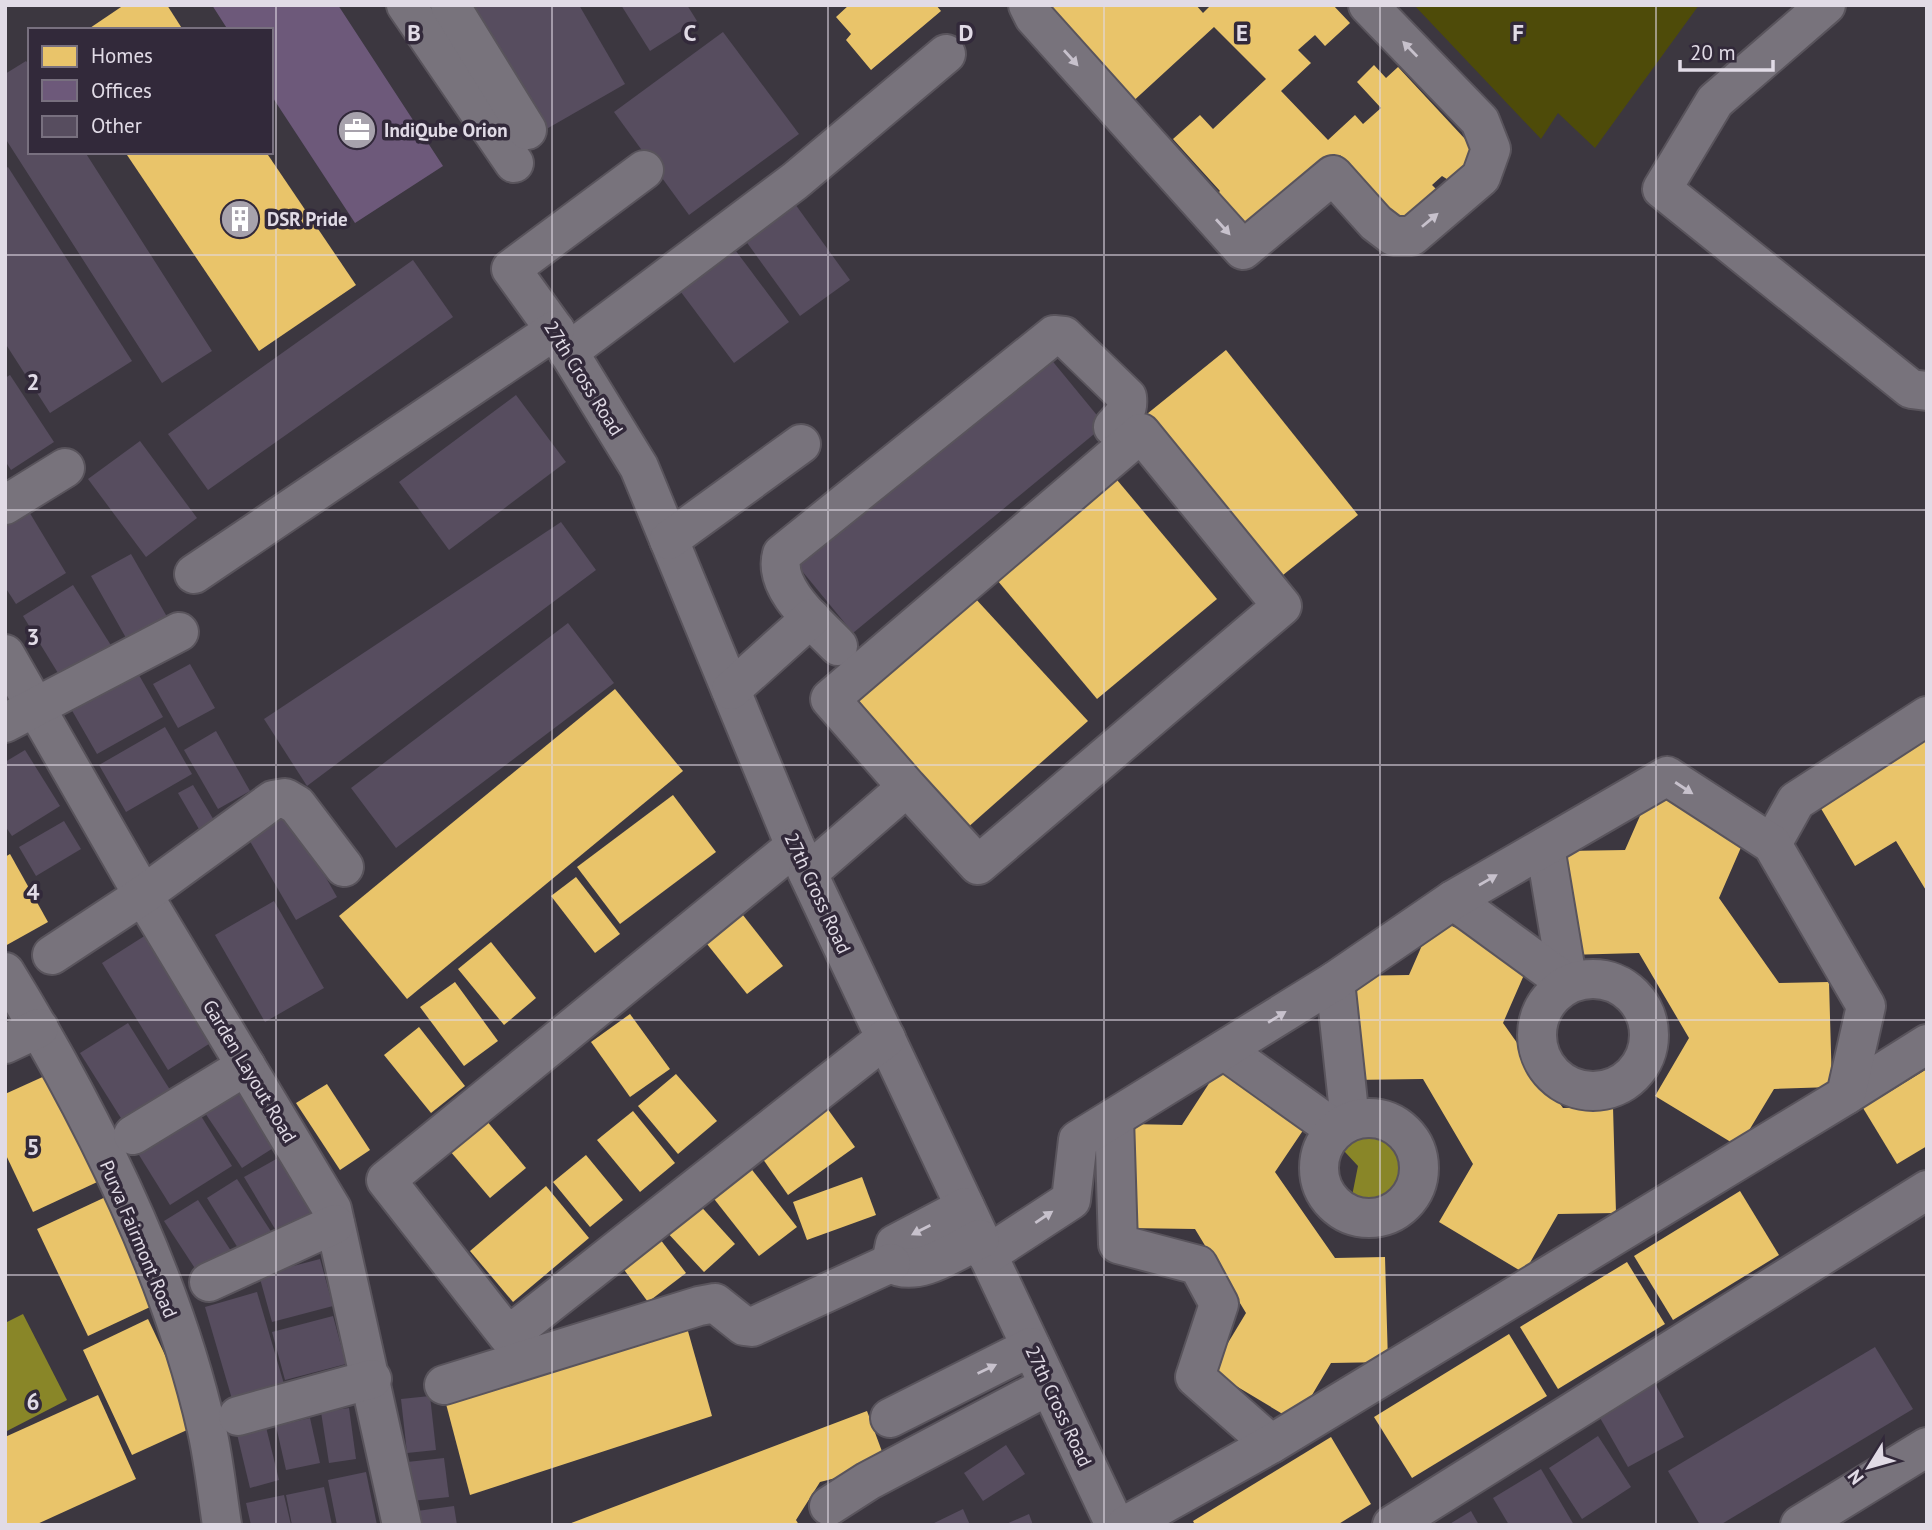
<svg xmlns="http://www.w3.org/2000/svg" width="1932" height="1530" viewBox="0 0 1932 1530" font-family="'PT Sans',sans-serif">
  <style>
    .green { fill: #4e4b09 }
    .water { fill: #898628 }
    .homes { fill: #e9c46a }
    .offices { fill: #6d597a }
    .building { fill: #574d5f }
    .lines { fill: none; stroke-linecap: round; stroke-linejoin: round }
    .minor-casing { stroke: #59545c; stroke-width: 42 }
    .minor { stroke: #78737c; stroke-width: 38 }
    .oneway { fill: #c7c1cc }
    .grid { fill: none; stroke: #e1dbe6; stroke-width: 2; stroke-opacity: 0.55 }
    .labels { text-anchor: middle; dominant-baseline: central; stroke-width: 7; stroke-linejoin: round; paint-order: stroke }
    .poi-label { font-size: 19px; font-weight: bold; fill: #e1dbe6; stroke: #32293a; text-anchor: start }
    .street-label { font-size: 19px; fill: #e1dbe6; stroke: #32293a }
    .grid-label { font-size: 23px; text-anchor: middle; font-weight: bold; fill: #e1dbe6; stroke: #32293a; stroke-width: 7; stroke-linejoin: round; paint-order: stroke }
  </style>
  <rect width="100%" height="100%" fill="#3c3740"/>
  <polygon class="green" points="1414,5 1699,5 1595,148 1558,113 1541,139"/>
  <g class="water">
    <path d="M1390,1125c19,4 26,32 29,50l-27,17 -12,17 -15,2 -14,-10 7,-35 -13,-14 -4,-12 22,-7 9,4z"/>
    <polygon points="23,1314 67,1400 5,1432 5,1323"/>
  </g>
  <g class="homes">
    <polygon points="124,5 167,5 183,30 87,30"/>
    <polygon points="849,5 936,5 941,11 871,70 846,40 851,34 836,17"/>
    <polygon points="1043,5 1196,5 1203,13 1211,5 1333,5 1350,23 1325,46 1315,35 1298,50 1311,63 1281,91 1328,140 1355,115 1363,124 1381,108 1357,82 1374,65 1386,78 1398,67 1479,154 1450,181 1442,176 1432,185 1440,193 1404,226 1340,155 1252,235 1216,195 1220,191 1173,139 1200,115 1213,129 1266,79 1214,27 1129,105"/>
    <polygon points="125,152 266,152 356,285 259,351"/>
    <polygon points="1226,350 1358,515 1273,583 1142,418"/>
    <polygon points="1107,468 1217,599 1097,699 987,568"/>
    <polygon points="974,597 1088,721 966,829 854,695"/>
    <polygon points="615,689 683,771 407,999 339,916"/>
    <polygon points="1927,727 1927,892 1896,841 1855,866 1813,795"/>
    <polygon points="1650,793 1746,836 1719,898 1779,983 1829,982 1832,1087 1774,1089 1739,1147 1655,1096 1689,1038 1639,953 1567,955 1565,851 1625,850"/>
    <polygon points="673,795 716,852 620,924 577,867"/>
    <polygon points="10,854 48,922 5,946 5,857"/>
    <polygon points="576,877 620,934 595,953 551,896"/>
    <polygon points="735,905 783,966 747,994 699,934"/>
    <polygon points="1434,918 1530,961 1503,1023 1563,1108 1613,1107 1616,1213 1558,1214 1524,1273 1439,1222 1473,1164 1423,1079 1351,1080 1349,976 1409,975"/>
    <polygon points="491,942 536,998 504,1025 458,969"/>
    <polygon points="455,982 498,1041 464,1066 420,1007"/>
    <polygon points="630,1014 670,1069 630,1097 591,1042"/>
    <polygon points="419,1027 465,1086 431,1113 384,1055"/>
    <polygon points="1221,1065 1308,1123 1275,1172 1335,1258 1385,1257 1388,1362 1331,1363 1296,1422 1211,1371 1246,1313 1195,1229 1126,1228 1126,1124 1182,1125"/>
    <polygon points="1927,1069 1927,1146 1897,1164 1863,1108"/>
    <polygon points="58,1070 108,1177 33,1212 5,1153 5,1094"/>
    <polygon points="676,1074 717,1121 678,1154 638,1106"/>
    <polygon points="327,1084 370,1150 340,1170 296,1103"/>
    <polygon points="827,1108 855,1147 788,1195 760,1155"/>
    <polygon points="633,1111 675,1163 640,1192 597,1140"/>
    <polygon points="486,1120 526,1168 490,1198 450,1151"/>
    <polygon points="586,1155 623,1200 590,1227 553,1182"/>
    <polygon points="749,1166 797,1227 759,1256 711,1195"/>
    <polygon points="862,1177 876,1215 807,1240 793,1202"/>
    <polygon points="546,1186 589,1238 513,1302 470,1251"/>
    <polygon points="1740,1191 1779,1255 1673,1320 1634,1256"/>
    <polygon points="112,1194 163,1301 88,1336 37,1229"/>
    <polygon points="696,1201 735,1244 704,1272 664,1229"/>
    <polygon points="660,1239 686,1273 648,1302 622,1267"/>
    <polygon points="1627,1262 1665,1324 1558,1389 1520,1327"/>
    <polygon points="684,1317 712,1416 470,1495 445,1400"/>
    <polygon points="148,1319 198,1425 132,1455 83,1350"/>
    <polygon points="1509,1334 1547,1396 1412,1478 1374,1417"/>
    <polygon points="98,1395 136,1479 35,1525 5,1525 5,1437"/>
    <polygon points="867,1411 887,1465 820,1482 796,1520 799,1525 566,1525"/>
    <polygon points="1331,1437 1371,1504 1337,1525 1195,1525 1193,1521"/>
  </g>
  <polygon class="offices" points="212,5 338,5 443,166 355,223 271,95 271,30 228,30"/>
  <g class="building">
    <polygon points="462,5 579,5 625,84 536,135"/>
    <polygon points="621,5 687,5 697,21 650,51"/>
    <polygon points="723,32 799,134 689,215 614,112"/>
    <polygon points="26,61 30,66 30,152 85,152 212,351 162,383 5,138 5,74"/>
    <polygon points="8,167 132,361 50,413 5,343 5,169"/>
    <polygon points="790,197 850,280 800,316 740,233"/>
    <polygon points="727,239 789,322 734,363 672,280"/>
    <polygon points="413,260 453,317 208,490 168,434"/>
    <polygon points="1045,352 1105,425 853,633 793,560"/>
    <polygon points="10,375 54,442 11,470 5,461 5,378"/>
    <polygon points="516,395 566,462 449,550 399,482"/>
    <polygon points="140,441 197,518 146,557 88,479"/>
    <polygon points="28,510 66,573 16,604 5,587 5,524"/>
    <polygon points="561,522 596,570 307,786 264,719"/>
    <polygon points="131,554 170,622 130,645 91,576"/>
    <polygon points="73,585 112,647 61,678 23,616"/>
    <polygon points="568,623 614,683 396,848 351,788"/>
    <polygon points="190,664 215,708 178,728 153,684"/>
    <polygon points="136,670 163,717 97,754 70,707"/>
    <polygon points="165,727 192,774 126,812 99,765"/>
    <polygon points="216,731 250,791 218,809 184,750"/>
    <polygon points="25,750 60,806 12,836 5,826 5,762"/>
    <polygon points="193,785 218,827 203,836 178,793"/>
    <polygon points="286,808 337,897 296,920 244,831"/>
    <polygon points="64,821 81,849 36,876 19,847"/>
    <polygon points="274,901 324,988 265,1022 215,935"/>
    <polygon points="146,935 212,1042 168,1070 102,963"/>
    <polygon points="128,1023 172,1093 124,1123 80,1053"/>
    <polygon points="237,1083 278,1145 242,1168 201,1107"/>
    <polygon points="201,1116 232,1166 170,1205 139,1155"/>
    <polygon points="278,1158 312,1215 278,1234 244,1177"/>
    <polygon points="237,1179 272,1233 241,1253 207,1198"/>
    <polygon points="198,1200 233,1254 200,1276 164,1221"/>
    <polygon points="320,1259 333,1306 272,1322 259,1275"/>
    <polygon points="257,1292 284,1384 232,1399 205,1307"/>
    <polygon points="333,1316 346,1364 285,1380 272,1332"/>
    <polygon points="1875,1347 1913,1409 1720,1525 1700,1525 1668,1471"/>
    <polygon points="1652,1378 1684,1437 1628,1467 1595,1409"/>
    <polygon points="430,1396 436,1450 407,1453 401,1399"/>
    <polygon points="349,1408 356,1459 329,1463 321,1412"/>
    <polygon points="310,1418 320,1463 286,1470 276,1426"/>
    <polygon points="265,1423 279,1480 250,1488 236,1430"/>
    <polygon points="1598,1436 1631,1487 1582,1519 1549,1468"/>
    <polygon points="1006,1445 1025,1474 983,1501 964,1473"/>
    <polygon points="444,1458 449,1497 412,1501 407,1462"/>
    <polygon points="1541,1469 1574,1525 1509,1525 1493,1498"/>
    <polygon points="366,1472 377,1525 337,1525 328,1480"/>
    <polygon points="324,1487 332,1525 292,1525 286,1495"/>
    <polygon points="284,1495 291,1525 251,1525 246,1503"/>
    <polygon points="454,1506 457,1525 419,1525 417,1511"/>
    <polygon points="963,1509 970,1525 930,1525"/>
    <polygon points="1471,1511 1479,1525 1448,1525"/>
    <polygon points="1029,1514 1033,1525 1004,1525"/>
  </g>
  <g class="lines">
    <g class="minor-casing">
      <g id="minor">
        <polyline points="406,5 514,163"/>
        <polyline points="450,5 527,130"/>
        <polyline points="1028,5 1034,17 1243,250 1333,175 1376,223 1393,236 1412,236 1481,177 1491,149 1480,121 1368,5"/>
        <polyline points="1826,5 1715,101 1662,189 1911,389 1927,391"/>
        <polyline points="644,170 511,269 555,330 639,467 795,846 1115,1525"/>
        <polyline points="568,352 795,181 946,54"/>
        <polyline points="5,505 65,468"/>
        <polyline points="669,540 801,444"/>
        <polyline points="194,574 555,330"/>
        <path d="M838,646c-21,-22 -66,-58 -56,-92l272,-219 10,1 63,61c2,14 -5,20 -14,30"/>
        <polyline points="5,654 143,895 332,1209 402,1525"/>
        <polyline points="731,690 811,618"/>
        <polyline points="5,723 179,632"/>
        <polyline points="1772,844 1796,801 1927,716"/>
        <polyline points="795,846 386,1180 508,1336 886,1038"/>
        <polyline points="1545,847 1568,984"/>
        <polyline points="808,873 907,787 978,865 1282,606 1141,433 830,699 907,787"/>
        <polyline points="1453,900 1568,984"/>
        <polyline points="52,955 143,895 273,800 285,798 297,805 344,867"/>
        <path d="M5,972c84,137 166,300 202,458 7,31 10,63 15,95"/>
        <circle cx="1593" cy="1035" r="56"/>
        <polyline points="1335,981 1350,1121"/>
        <polyline points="5,1044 39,1028"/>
        <polyline points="1224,1050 1336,1130"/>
        <polyline points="1846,1095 1927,1044"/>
        <circle cx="1369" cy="1168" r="50"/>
        <polyline points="1114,1118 1118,1244 1198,1265 1219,1304 1195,1377 1271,1444"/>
        <polyline points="133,1135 246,1066"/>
        <polyline points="987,1255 1071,1200 1078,1140 1335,981 1453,900 1667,776 1772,844 1866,1006 1846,1095 1271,1444 1126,1525"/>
        <polyline points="891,1263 895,1244 965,1207"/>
        <path d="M891,1263c26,16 64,-12 89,-24"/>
        <polyline points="209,1282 335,1224"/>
        <polyline points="444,1385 699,1306 715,1303 744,1326 752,1327 891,1263"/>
        <polyline points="238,1416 372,1379"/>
        <polyline points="890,1418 1031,1347"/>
        <polyline points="829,1506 868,1481 1048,1386"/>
        <polyline points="1392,1525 1927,1190"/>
        <polyline points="1800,1525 1927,1447"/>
      </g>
    </g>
    <use href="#minor" class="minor"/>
  </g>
  <defs><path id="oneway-solid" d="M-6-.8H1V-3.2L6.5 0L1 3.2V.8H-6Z" transform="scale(1.75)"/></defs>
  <g class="oneway">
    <use href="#oneway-solid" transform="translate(1410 49) rotate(-134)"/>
    <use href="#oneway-solid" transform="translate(1071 58) rotate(48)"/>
    <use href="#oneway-solid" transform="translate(1430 220) rotate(-40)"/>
    <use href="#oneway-solid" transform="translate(1223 227) rotate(48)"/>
    <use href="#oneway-solid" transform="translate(1684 788) rotate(33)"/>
    <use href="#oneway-solid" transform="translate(1488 880) rotate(-30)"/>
    <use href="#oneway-solid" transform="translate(1277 1017) rotate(-32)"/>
    <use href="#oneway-solid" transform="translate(1044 1217) rotate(-34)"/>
    <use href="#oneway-solid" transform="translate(921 1230) rotate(153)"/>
    <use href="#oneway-solid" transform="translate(987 1369) rotate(-26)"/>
  </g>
  <path class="grid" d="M276,5v1520M552,5v1520M828,5v1520M1104,5v1520M1380,5v1520M1656,5v1520M5,255h1922M5,510h1922M5,765h1922M5,1020h1922M5,1275h1922"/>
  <defs>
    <g id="office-disc" transform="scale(2.0125)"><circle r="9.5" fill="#a7a2ac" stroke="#32293a"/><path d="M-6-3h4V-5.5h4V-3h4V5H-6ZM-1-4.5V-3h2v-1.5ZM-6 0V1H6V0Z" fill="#fff"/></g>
    <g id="building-disc" transform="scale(2.0125)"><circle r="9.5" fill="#a7a2ac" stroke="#32293a"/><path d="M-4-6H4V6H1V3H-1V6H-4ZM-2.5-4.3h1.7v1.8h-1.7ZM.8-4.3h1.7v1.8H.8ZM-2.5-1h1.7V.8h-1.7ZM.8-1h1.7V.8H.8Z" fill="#fff"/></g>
  </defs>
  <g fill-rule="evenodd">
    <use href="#office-disc" x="357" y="130"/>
    <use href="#building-disc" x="240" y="219"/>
  </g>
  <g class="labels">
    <g class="poi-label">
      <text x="384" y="130">IndiQube Orion</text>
      <text x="267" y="219">DSR Pride</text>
    </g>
    <g class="street-label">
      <text transform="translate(584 378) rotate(58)">27th Cross Road</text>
      <text transform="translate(818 893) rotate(65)">27th Cross Road</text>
      <text transform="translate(250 1071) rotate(59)">Garden Layout Road</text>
      <text transform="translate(139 1239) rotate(67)">Purva Fairmont Road</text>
      <text transform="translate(1059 1406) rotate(65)">27th Cross Road</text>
    </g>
  </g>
  <g class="grid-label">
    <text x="414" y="41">B</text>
    <text x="690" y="41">C</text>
    <text x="966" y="41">D</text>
    <text x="1242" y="41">E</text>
    <text x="1518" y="41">F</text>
    <text x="33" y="390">2</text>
    <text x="33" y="645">3</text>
    <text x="33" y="900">4</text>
    <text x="33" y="1155">5</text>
    <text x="33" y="1410">6</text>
  </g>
  <rect width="1932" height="1530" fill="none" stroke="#e1dbe6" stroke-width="14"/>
  <rect x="28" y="28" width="245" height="126" fill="#32293a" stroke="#78707f" stroke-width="2"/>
  <rect x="42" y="46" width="35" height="21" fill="#e9c46a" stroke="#78707f" stroke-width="2"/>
  <text x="91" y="63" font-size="21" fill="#e1dbe6">Homes</text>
  <rect x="42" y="80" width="35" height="21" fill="#6d597a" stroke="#78707f" stroke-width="2"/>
  <text x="91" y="98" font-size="21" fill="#e1dbe6">Offices</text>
  <rect x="42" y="116" width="35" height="21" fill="#574d5f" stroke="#78707f" stroke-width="2"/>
  <text x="91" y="133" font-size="21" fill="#e1dbe6">Other</text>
  <g transform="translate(1869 1467) rotate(233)" stroke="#32293a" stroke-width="5" paint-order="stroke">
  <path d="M0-5L12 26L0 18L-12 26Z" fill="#e1dbe6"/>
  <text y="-10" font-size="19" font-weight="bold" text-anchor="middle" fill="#e1dbe6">N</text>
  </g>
  <path d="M1680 60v10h93v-10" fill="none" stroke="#e1dbe6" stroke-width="3.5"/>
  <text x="1690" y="60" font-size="21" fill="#e1dbe6" stroke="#32293a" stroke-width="5" paint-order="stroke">20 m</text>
</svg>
